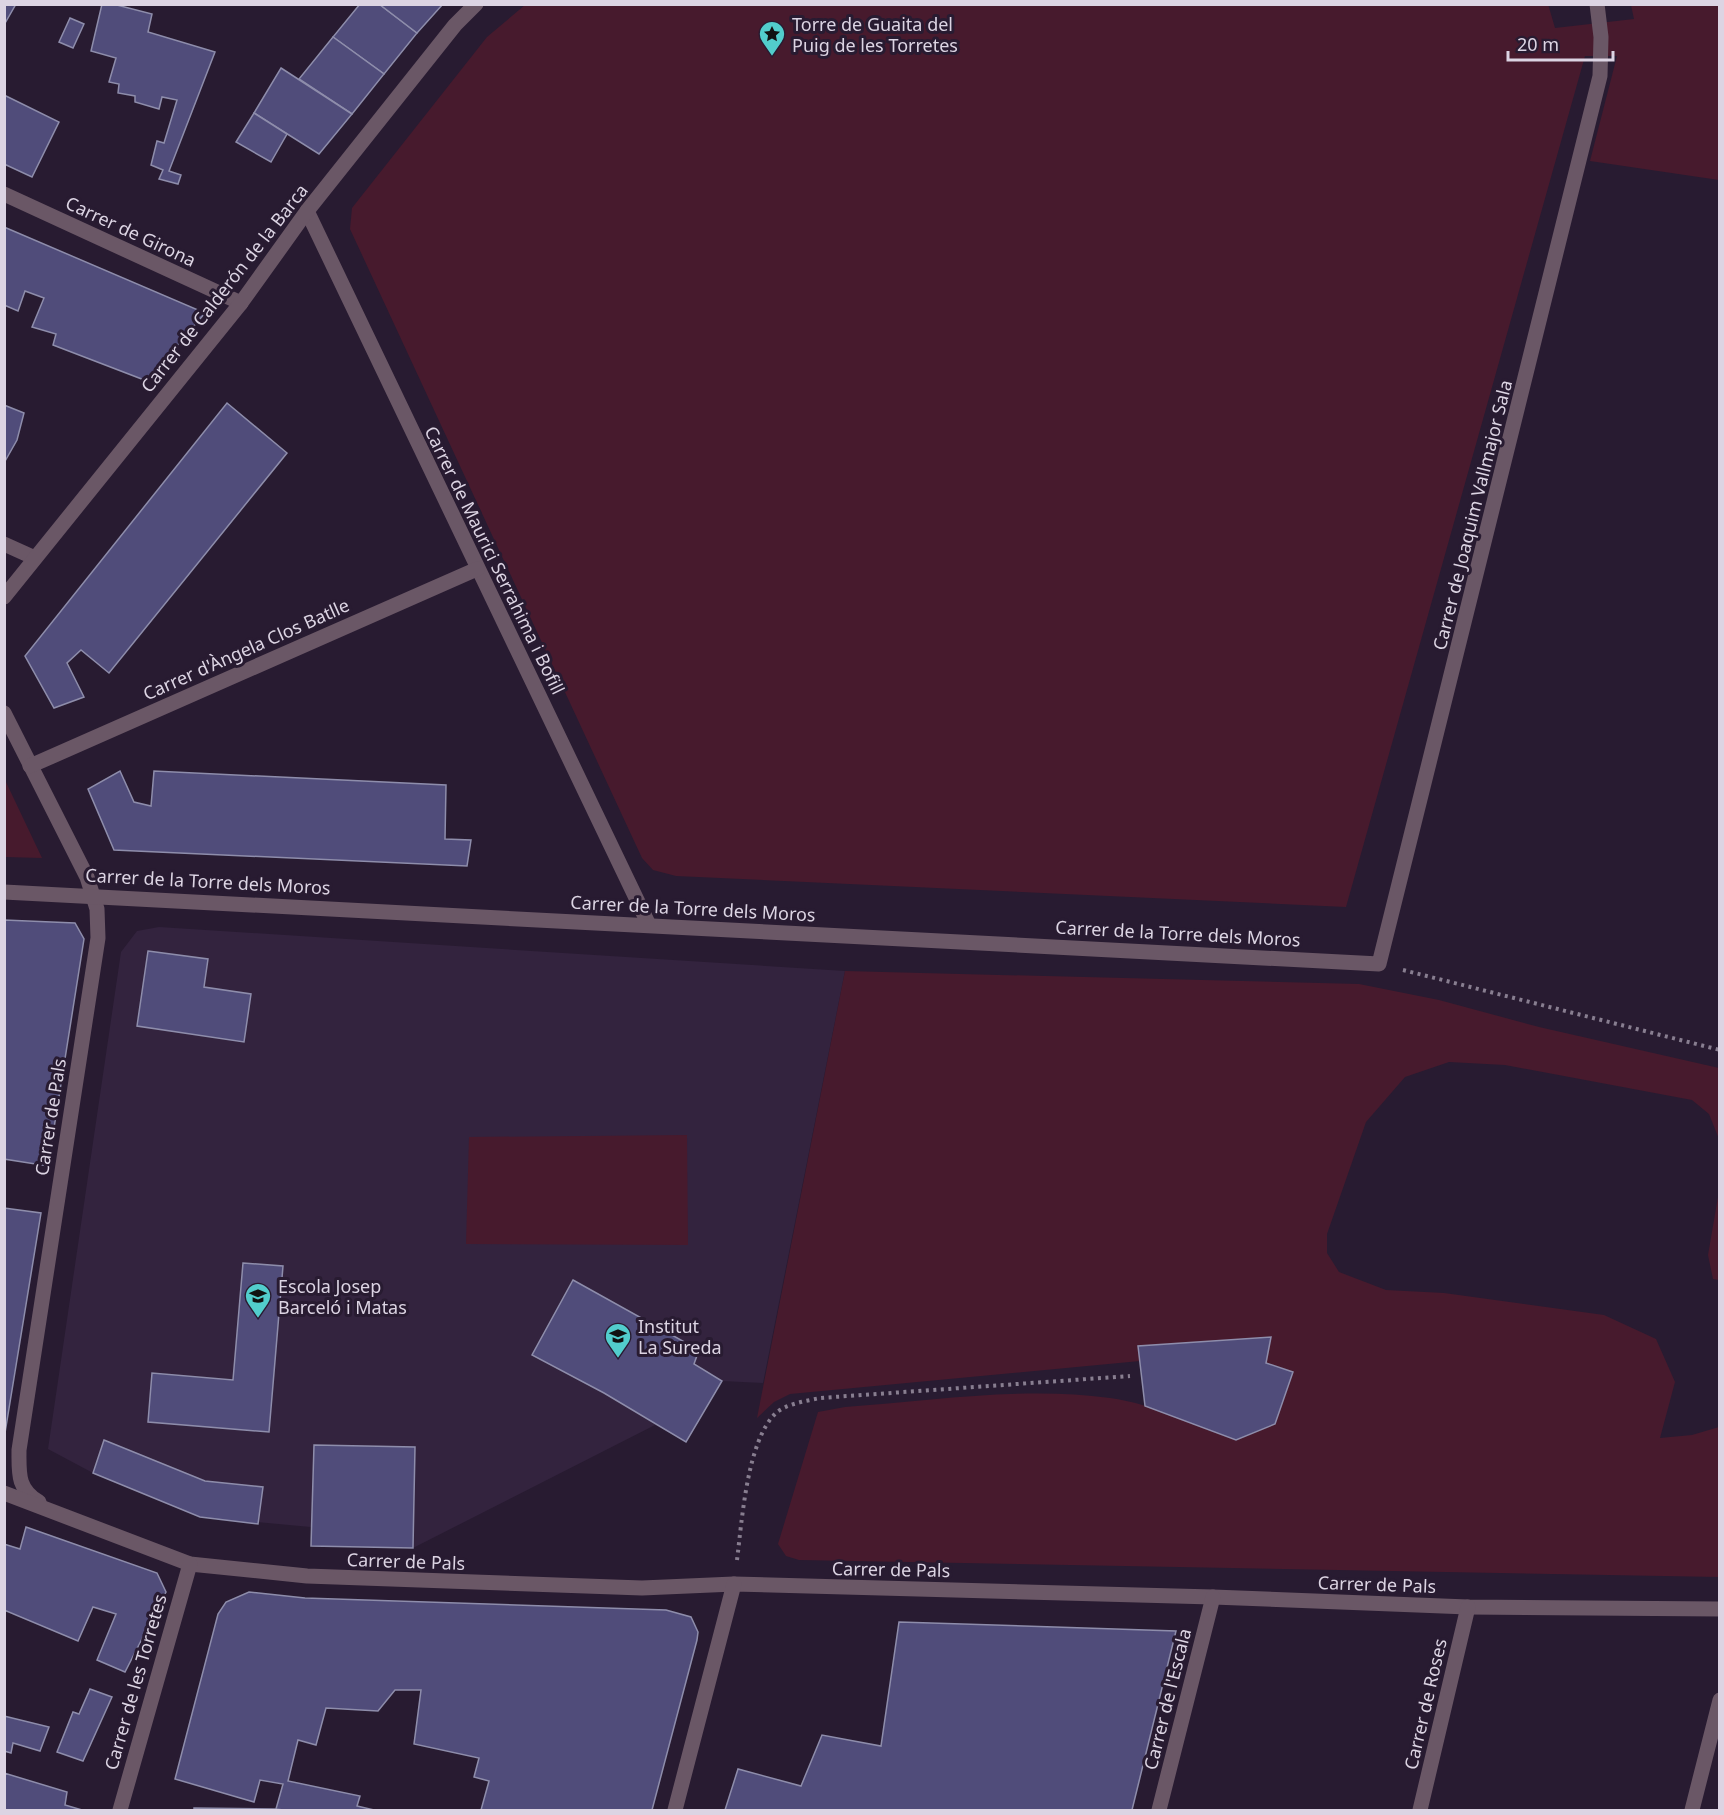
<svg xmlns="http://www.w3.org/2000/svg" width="1724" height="1815" viewBox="0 0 1724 1815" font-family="'Noto Sans',sans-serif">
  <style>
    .built { fill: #33233e }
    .green { fill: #471a2d }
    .building { fill: #504c7a; stroke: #8e8dab; stroke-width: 1.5 }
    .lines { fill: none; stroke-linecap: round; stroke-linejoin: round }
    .path { stroke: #887e90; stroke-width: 4; stroke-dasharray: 3 4.5; stroke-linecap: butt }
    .minor { stroke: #6a5766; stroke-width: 15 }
    .labels { text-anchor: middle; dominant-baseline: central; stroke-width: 6; stroke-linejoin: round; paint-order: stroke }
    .poi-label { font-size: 18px; fill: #dcd4e3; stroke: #281b31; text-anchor: start }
    .street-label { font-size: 18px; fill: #dcd4e3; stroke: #281b31 }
  </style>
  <rect width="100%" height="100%" fill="#281b31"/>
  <polygon class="built" points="159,927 845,971 763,1383 722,1381 686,1442 655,1425 413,1548 311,1546 311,1527 200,1517 93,1473 48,1449 121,952 137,931"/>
  <g class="green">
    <polygon points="1548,4 1555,28 1634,19 1631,5 1719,5 1719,180 1590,161 1617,56 1585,56 1346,907 676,876 653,870 642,858 350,229 352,208 487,37 525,5"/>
    <polygon points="4,780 5,780 42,858 5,857"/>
    <path d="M845,971l514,13 80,16 100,27 180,41v71l-10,-25 -17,-14 -187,-35 -56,-3 -44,15 -39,45 -39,112v19l12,19 47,18 58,3 160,22 52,24 19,43 -15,56 32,-3 27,-8v150l-920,-17 -13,-4 -8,-12 40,-132 27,-5c87,-6 178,-21 265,-9 44,6 85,27 126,42l39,-16 18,-52 -27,-9 4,-26 -131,9 1,15 -350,33 -16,8 -17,16z"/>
    <polygon points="687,1135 688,1245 466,1244 469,1137"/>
    <polygon points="1719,1191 1719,1280 1713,1279 1708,1255"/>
  </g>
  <g class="building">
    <polygon points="4,4 16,4 4,25"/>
    <polygon points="102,4 113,4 152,14 148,32 215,52 169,171 181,175 178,184 159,179 163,170 151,165 157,141 164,143 177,100 162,97 159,109 135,102 135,96 118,93 119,84 109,82 116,58 91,51"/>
    <polygon points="360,4 379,4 417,33 384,74 333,37"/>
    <polygon points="379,4 443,4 417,33"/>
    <polygon points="70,18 84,24 73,48 59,42"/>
    <polygon points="333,37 384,74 352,114 299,79"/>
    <polygon points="281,68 352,114 319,154 254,113"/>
    <polygon points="4,95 59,122 32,177 4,164"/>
    <polygon points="254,113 287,134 271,162 236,142"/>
    <polygon points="4,227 205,313 147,381 53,345 56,334 32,327 44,298 25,291 18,311 4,305"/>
    <polygon points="227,403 287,453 109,673 81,650 67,663 84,697 54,708 25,656"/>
    <polygon points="4,405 24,413 17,440 4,463"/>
    <polygon points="120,771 134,802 151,806 154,771 446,785 445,839 471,840 467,866 114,850 88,789"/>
    <polygon points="4,920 75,923 84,939 48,1166 4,1159"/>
    <polygon points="148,951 208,959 204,987 251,994 244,1042 137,1026"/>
    <polygon points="4,1208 41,1213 4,1439"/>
    <polygon points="243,1263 283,1266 269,1432 148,1422 152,1373 233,1380"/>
    <polygon points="573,1280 699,1350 694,1364 722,1381 686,1442 604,1393 532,1355"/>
    <polygon points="1271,1337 1266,1363 1293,1372 1275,1424 1236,1440 1145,1406 1138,1346"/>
    <polygon points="104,1440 205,1481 263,1487 258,1524 200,1517 93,1473"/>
    <polygon points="314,1445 415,1447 413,1548 311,1546"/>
    <polygon points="26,1527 157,1573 166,1592 125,1672 97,1660 116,1614 93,1607 78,1641 4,1610 4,1544 20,1549"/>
    <polygon points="249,1592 305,1598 666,1610 691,1617 698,1632 697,1640 652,1810 481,1810 489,1781 474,1777 479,1758 414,1744 421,1690 395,1690 378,1711 326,1708 316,1745 298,1740 288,1781 360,1796 357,1806 374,1810 283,1810 276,1809 283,1784 260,1780 254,1802 175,1779 218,1614 226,1602"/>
    <polygon points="899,1622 1176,1631 1132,1810 725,1810 738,1769 801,1786 822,1735 881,1746"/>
    <polygon points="90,1689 112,1697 83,1761 57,1752 73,1712 79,1714"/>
    <polygon points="4,1716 49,1727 40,1751 13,1743 11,1753 4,1751"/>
    <polygon points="4,1773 67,1792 65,1805 82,1810 4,1810"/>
    <polygon points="194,1808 276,1809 194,1810"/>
  </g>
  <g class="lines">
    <g class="path">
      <polyline points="1403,970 1720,1050"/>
      <path d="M737,1560c5,-39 10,-120 39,-147 10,-9 30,-12 44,-15l310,-22"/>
    </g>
    <g class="minor">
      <polyline points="4,194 241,303"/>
      <polyline points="307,211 649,925"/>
      <polyline points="4,544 35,558"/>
      <polyline points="4,597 241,303 307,211 455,25 476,4"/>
      <path d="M4,713l83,164 10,32 1,29 -79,512c0,23 -2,39 20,52"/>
      <polyline points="30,766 477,569"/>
      <polyline points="4,892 1379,964 1600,76 1601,37 1597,4"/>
      <polyline points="4,1493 190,1564 307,1576 642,1588 734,1584 1213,1597 1468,1607 1720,1609"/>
      <polyline points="120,1810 190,1564"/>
      <polyline points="675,1810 734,1584"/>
      <polyline points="1159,1810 1213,1597"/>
      <polyline points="1420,1810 1468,1607"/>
      <polyline points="1692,1810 1720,1700"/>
    </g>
  </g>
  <defs>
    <g id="sight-pin" transform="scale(1.35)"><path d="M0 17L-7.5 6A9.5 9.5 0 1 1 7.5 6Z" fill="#52cdcc" stroke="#281b31"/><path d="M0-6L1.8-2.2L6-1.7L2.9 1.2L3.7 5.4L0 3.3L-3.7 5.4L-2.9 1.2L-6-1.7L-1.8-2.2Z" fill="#111"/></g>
    <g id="school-pin" transform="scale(1.35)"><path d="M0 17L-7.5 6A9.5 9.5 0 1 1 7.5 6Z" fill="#52cdcc" stroke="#281b31"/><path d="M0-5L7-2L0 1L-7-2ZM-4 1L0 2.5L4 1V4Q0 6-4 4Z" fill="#111"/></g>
  </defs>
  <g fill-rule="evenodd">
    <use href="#sight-pin" x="772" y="34"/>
    <use href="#school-pin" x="258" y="1296"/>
    <use href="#school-pin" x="618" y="1336"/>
  </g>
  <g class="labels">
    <g class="poi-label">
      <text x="792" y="24">Torre de Guaita del<tspan x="792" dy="21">Puig de les Torretes</tspan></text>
      <text x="278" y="1286">Escola Josep<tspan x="278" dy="21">Barceló i Matas</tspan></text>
      <text x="638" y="1326">Institut<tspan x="638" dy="21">La Sureda</tspan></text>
    </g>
    <g class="street-label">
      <text transform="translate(131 231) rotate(25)">Carrer de Girona</text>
      <text transform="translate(224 288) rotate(-52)">Carrer de Calderón de la Barca</text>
      <text transform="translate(1472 515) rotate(-76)">Carrer de Joaquim Vallmajor Sala</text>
      <text transform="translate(495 560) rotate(64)">Carrer de Maurici Serrahima i Bofill</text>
      <text transform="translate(246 649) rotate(-24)">Carrer d'Àngela Clos Batlle</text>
      <text transform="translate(208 881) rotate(3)">Carrer de la Torre dels Moros</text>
      <text transform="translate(693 908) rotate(3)">Carrer de la Torre dels Moros</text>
      <text transform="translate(1178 933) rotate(3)">Carrer de la Torre dels Moros</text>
      <text transform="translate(50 1117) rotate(-81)">Carrer de Pals</text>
      <text transform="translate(406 1561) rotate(2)">Carrer de Pals</text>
      <text transform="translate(891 1569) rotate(1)">Carrer de Pals</text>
      <text transform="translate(1377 1584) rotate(2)">Carrer de Pals</text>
      <text transform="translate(135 1682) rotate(-74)">Carrer de les Torretes</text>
      <text transform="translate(1167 1699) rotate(-76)">Carrer de l'Escala</text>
      <text transform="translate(1425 1704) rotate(-77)">Carrer de Roses</text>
    </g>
  </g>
  <rect width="1724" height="1815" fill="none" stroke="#dcd4e3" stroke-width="12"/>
  <path d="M1508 51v9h105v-9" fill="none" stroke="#dcd4e3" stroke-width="3"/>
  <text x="1517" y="51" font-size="18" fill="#dcd4e3" stroke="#281b31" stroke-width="4.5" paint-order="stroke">20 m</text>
</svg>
